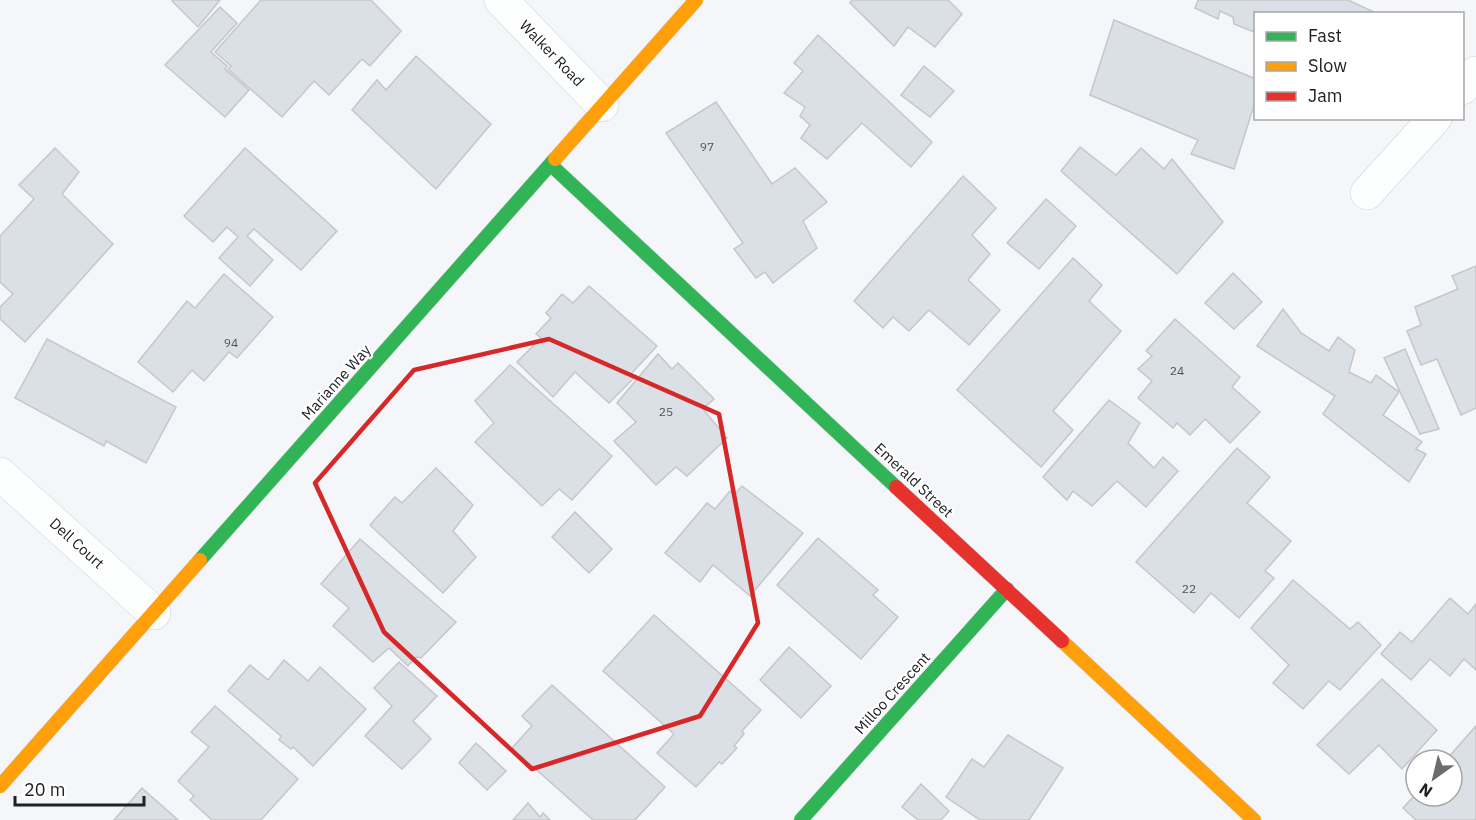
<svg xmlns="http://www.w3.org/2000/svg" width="1476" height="820" viewBox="0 0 1476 820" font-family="'IBM Plex Sans',sans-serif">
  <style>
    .building { fill: #dbe0e7; stroke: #c5c7c9; stroke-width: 1.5 }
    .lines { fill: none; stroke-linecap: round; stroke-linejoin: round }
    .street-casing { stroke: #d1d3d5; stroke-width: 34 }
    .fast-casing { stroke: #d1d3d5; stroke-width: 15 }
    .slow-casing { stroke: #d1d3d5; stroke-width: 15 }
    .jam-casing { stroke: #d1d3d5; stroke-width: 15 }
    .street { stroke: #fdfefe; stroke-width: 33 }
    .fast { stroke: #30b455; stroke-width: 14 }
    .slow { stroke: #ff9f0a; stroke-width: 14 }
    .jam { stroke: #e5322d; stroke-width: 14 }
    .marked { fill: none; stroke: #d62828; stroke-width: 4.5; stroke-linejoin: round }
    .labels { text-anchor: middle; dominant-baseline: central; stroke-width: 4.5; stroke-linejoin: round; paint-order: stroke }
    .number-label { font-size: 12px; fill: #505255 }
    .street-label { font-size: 15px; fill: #202123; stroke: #fff }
  </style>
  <rect width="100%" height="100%" fill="#f4f6f9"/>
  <g class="building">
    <polygon points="220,0 198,27 172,1 172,0"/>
    <polygon points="261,0 371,0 401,31 370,66 362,59 329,95 314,81 282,117 228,69 231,66 215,52"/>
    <polygon points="852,0 948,0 962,14 935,47 908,27 894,46 850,3"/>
    <polygon points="1198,0 1348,0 1376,13 1256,14 1256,33 1234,24 1233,17 1220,11 1218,19 1195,8"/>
    <polygon points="220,7 237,23 211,52 227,66 225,69 249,90 225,117 165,65"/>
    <polygon points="1114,20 1256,79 1256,99 1234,169 1191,154 1198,140 1090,95"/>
    <polygon points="818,35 932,142 911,167 862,123 827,159 801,138 810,125 800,116 805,107 784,93 803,71 794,63"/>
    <polygon points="416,56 491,124 436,189 352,110 377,80 386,90"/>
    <polygon points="924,66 954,91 930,117 901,95"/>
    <polygon points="716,102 772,184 795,168 827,202 803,221 817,248 773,283 765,272 756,278 734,249 743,243 666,133"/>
    <polygon points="1080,147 1116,175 1141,148 1164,169 1172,159 1223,222 1177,274 1061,171"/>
    <polygon points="55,148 79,172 62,194 113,244 25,342 0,319 0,307 13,294 0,282 0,236 34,199 19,185"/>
    <polygon points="245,148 337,231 301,270 254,229 247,236 273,260 250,286 219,258 238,237 227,227 213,242 184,216"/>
    <polygon points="963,176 996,208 972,235 990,254 968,280 1000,310 969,345 929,310 909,331 893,317 883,328 854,301"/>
    <polygon points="1046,199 1076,226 1039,269 1007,243"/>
    <polygon points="1073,258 1102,285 1089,301 1121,331 1053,411 1073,430 1041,467 957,390"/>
    <polygon points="1476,266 1476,408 1461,415 1437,359 1421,365 1407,331 1421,325 1415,307 1458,289 1452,276"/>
    <polygon points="1233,273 1262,302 1234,329 1205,303"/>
    <polygon points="224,274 273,317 237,358 229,352 204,381 192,370 173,392 138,362 187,301 195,308"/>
    <polygon points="589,286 657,346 630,375 633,379 609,403 575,372 553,397 517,362 541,338 536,334 551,318 546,313 562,294 573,303"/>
    <polygon points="1283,309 1301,333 1329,351 1338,337 1355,350 1349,372 1371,383 1376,375 1399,392 1383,415 1422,442 1416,449 1426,454 1409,482 1323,414 1335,396 1257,346"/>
    <polygon points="1175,319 1240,377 1232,387 1260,412 1230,443 1205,419 1190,435 1177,423 1173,428 1138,398 1152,381 1138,369 1152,356 1146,351"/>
    <polygon points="47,339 176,407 146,463 106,441 104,446 15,398"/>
    <polygon points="1405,349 1439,429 1420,434 1384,358"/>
    <polygon points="658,354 672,369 678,363 714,399 703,409 727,438 687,476 676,467 656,485 614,441 636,422 617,403"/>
    <polygon points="510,365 612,456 572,500 559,489 542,506 475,442 494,423 475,401"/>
    <polygon points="1109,400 1140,423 1128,443 1154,468 1163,457 1178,471 1146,507 1117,481 1092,506 1073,491 1067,500 1043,477"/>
    <polygon points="1237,448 1270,477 1247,503 1291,541 1265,571 1274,578 1239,618 1211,593 1194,613 1136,562"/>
    <polygon points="436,468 473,505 453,531 476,557 443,593 370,525 395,497 402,503"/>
    <polygon points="742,486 803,533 750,596 713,565 700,582 665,553 707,503 715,509 730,491 735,494"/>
    <polygon points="575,512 612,549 589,573 552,537"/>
    <polygon points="818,538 878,590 873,595 898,617 861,659 777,585"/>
    <polygon points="360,539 456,622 421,658 416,657 408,666 389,648 373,662 333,626 349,608 321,584"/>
    <polygon points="1293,580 1350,629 1358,622 1381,645 1340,690 1329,681 1303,709 1273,683 1289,665 1251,628"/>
    <polygon points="1450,598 1468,614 1476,604 1476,670 1464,659 1450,676 1430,659 1411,680 1381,654 1400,632 1412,642"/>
    <polygon points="654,615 761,710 742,731 744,734 734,746 737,748 722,764 719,762 696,787 657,753 674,734 603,671"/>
    <polygon points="789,647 831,686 801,718 760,680"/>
    <polygon points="284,660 308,681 320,667 366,709 313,766 293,747 291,749 279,740 281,736 228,691 250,665 268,680"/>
    <polygon points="399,662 437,696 413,721 431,739 402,769 365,736 392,706 374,688"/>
    <polygon points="1382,679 1437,730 1402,769 1379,745 1349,774 1317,745"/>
    <polygon points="552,685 665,787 635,820 593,820 512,748 532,726 522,716"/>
    <polygon points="215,706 298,779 261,820 212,820 190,800 194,796 178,781 209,747 191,732"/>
    <polygon points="1476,726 1476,820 1416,820 1403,808 1416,794 1416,796 1452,796 1452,760 1446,760"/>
    <polygon points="1008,735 1063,768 1029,820 980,820 946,797 972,759 984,767"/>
    <polygon points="476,743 506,771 487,790 459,763"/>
    <polygon points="921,784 949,811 941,820 918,820 902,807"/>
    <polygon points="142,788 178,820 114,820"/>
    <polygon points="528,803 540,817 543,813 550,820 513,820"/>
  </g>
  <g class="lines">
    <g class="street-casing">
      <g id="street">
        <polyline points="501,0 602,105"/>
        <polyline points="1462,88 1476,73"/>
        <polyline points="1367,193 1435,118"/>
        <polyline points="0,474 154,613"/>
      </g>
    </g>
    <g class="fast-casing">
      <g id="fast">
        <polyline points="551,165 896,487"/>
        <polyline points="200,560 555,159"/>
        <polyline points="801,820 1007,589"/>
      </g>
    </g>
    <g class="slow-casing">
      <g id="slow">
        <polyline points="555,159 696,0"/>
        <polyline points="1062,641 1254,820"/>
        <polyline points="0,786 200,560"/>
      </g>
    </g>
    <g class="jam-casing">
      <polyline id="jam" points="896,487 1062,641"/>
    </g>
    <use href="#street" class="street"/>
    <use href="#fast" class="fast"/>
    <use href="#slow" class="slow"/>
    <use href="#jam" class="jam"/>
  </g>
  <path class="marked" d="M549,339l170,75 39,209 -58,93 -168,53 -148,-137 -69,-149 99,-113z"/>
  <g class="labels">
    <g class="number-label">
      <text x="707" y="146">97</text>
      <text x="231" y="342">94</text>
      <text x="1177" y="370">24</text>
      <text x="666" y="411">25</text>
      <text x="1189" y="588">22</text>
    </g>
    <g class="street-label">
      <text transform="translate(552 53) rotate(46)">Walker Road</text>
      <text transform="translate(336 382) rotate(-48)">Marianne Way</text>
      <text transform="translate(914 480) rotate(43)">Emerald Street</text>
      <text transform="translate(77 543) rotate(42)">Dell Court</text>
      <text transform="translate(892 693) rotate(-48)">Milloo Crescent</text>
    </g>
  </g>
  <rect x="1254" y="12" width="210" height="108" fill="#ffffff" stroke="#a6a6a7" stroke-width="1.5"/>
  <rect x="1266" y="32" width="30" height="9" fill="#30b455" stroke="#a6a6a7" stroke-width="1.5"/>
  <text x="1308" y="42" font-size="18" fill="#202123">Fast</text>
  <rect x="1266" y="62" width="30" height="9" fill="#ff9f0a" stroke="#a6a6a7" stroke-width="1.5"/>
  <text x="1308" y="72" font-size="18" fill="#202123">Slow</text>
  <rect x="1266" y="92" width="30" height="9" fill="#e5322d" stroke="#a6a6a7" stroke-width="1.5"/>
  <text x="1308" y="102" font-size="18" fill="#202123">Jam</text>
  <g transform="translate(1434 778) rotate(214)"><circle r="28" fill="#ffffff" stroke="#a6a6a7" stroke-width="1.5"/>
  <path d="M0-4.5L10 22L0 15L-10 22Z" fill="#6a6c6e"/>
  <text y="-9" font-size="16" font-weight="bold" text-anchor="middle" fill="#202123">N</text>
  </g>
  <path d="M15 796v9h129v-9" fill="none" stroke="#202123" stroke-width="3"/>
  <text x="24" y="796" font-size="18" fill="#202123" stroke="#ffffff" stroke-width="4.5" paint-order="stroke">20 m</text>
</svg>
